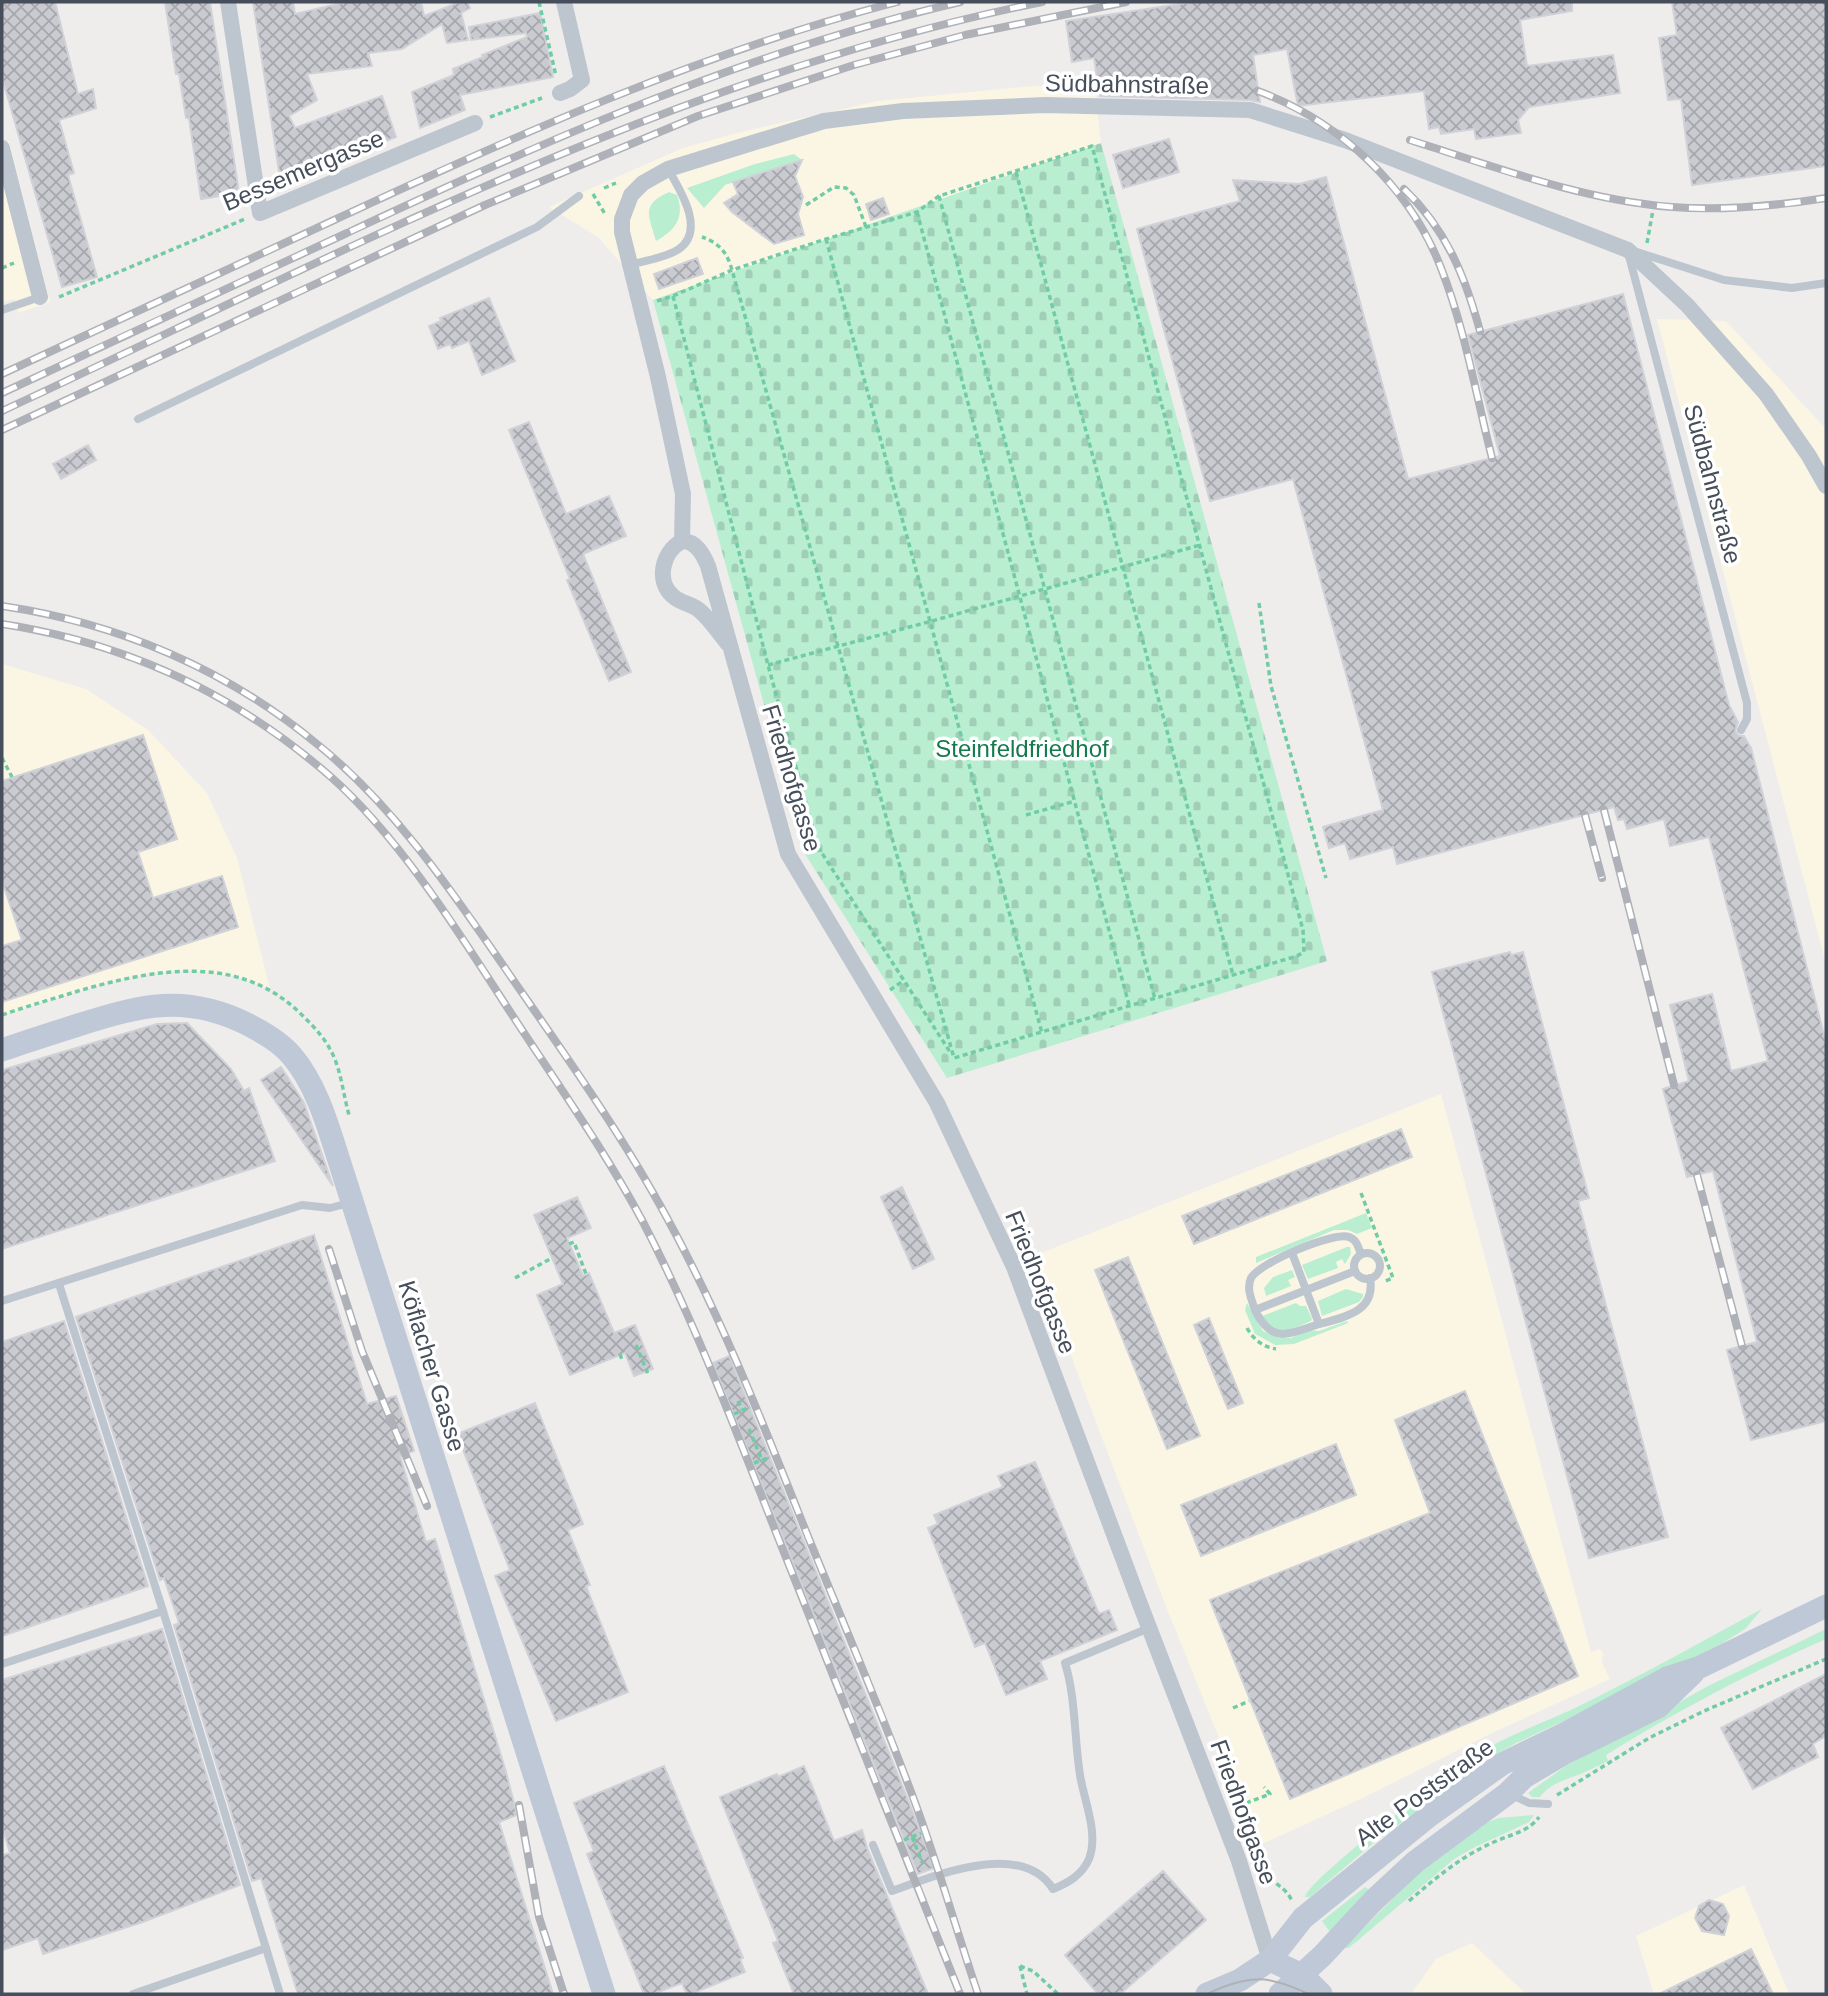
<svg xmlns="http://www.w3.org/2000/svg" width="1828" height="1996" viewBox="0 0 1828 1996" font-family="Arial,sans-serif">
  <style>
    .commercial { fill: #fbf6e4 }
    .green { fill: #b9eed1 }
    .cemetery { fill: url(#cemetery-stones) }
    .building { fill: url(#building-cross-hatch); stroke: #d0d2d8; stroke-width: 2 }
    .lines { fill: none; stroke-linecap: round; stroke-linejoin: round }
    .path { stroke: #71cca5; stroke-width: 3.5; stroke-dasharray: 5 3.5; stroke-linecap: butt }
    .lane { stroke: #bdc6cf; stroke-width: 8 }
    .street { stroke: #bdc6cf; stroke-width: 16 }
    .secondary { stroke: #bec8d6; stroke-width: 23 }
    .tram { stroke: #aeb1b7; stroke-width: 2 }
    .rail-casing { stroke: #aeb1b7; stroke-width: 8 }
    .rail { stroke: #fff; stroke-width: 5; stroke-dasharray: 16; stroke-linecap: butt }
    .labels { text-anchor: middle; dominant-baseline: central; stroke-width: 7; stroke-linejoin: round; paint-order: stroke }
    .street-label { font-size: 24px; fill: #454e5a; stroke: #fff }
    .park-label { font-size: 24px; fill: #167a4e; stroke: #fff }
  </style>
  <defs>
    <pattern id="cemetery-stones" width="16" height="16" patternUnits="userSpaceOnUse" patternTransform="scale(1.75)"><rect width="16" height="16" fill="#b9eed1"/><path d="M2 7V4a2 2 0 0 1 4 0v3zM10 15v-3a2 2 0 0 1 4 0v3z" fill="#a0ceb6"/></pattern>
    <pattern id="building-cross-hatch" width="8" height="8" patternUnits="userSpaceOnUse" patternTransform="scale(1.75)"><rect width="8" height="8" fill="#c9cbd1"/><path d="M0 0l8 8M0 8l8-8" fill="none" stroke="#a5a7ad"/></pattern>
  </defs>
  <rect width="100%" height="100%" fill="#efecec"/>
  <g class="commercial">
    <polygon points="1035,86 1095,89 1101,143 653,300 598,237 549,207 683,148 737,133 878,101"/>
    <polygon points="9,141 50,302 18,313 15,299 2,302 2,143"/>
    <polygon points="1657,319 1726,321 1826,429 1826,964"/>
    <polygon points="2,664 86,689 148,730 207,793 237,858 270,989 235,976 188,970 152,973 108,982 2,1015"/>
    <polygon points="1441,1094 1591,1652 1600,1649 1603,1653 1602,1663 1610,1679 1492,1733 1365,1797 1262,1844 1167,1609 1048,1295 1031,1257"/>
    <polygon points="1744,1885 1789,1994 1654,1994 1636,1936"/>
    <polygon points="1472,1943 1526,1994 1411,1994 1436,1959"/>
  </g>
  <g class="green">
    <polygon points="794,154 802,160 725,185 704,208 687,188 755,164"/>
    <path d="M669,192l8,3c8,22 -1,35 -21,46 -7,-26 -16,-36 13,-49z"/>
    <polygon points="1366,1213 1372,1228 1357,1234 1348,1230 1334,1230 1256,1263 1256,1257"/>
    <polygon points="1347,1247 1350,1247 1351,1254 1345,1264 1342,1259 1336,1262 1338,1268 1308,1279 1302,1265"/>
    <polygon points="1292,1270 1295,1277 1288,1280 1291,1286 1266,1296 1264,1288 1273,1277"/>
    <polygon points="1346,1289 1363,1294 1363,1297 1359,1302 1322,1316 1318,1301"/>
    <polygon points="1247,1303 1263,1331 1279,1338 1291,1338 1309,1330 1319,1331 1347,1321 1348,1323 1294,1344 1275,1345 1255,1334 1245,1310"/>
    <path d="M1296,1303l4,3h6l6,13 -1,2c-21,9 -34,19 -49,-5z"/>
    <path d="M1762,1609l-17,20 -24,15 -92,47 -113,52 -30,17 -115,85 -61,52h-5c5,-20 164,-141 190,-153 25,-13 52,-23 78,-35 64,-31 126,-66 189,-100z"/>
    <path d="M1826,1629v10c-75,33 -149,72 -220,116l2,6c-11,5 -22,11 -33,15 -15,6 -25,8 -35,21h-8l-4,-4 38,-27 142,-80z"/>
    <polygon points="1534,1815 1529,1822 1475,1847 1454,1859 1356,1942 1348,1948 1344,1948 1416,1875 1488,1822 1499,1818"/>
    <polygon points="1365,1887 1369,1890 1330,1932 1322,1921"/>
  </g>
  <polygon class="cemetery" points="1101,143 1327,961 947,1078 805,854 653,300"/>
  <g class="building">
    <polygon points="2,2 55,2 78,94 93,89 96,108 59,120 74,173 68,175 97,277 62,287 2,77"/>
    <polygon points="165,2 210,2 239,193 201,199 189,118 186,118 179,74 176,74"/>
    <polygon points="253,2 293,2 295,14 346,2 421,2 424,16 460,2 467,2 470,8 461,13 468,40 447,43 442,24 402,49 368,53 372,66 307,74 317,100 289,116 295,128 382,96 396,137 281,184"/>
    <polygon points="1193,2 1572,2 1572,11 1520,20 1527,66 1613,55 1620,93 1529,107 1518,120 1521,133 1476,139 1474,129 1441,134 1439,127 1429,129 1424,91 1298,106 1287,49 1253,55 1260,102 1250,100 1100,96 1094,58 1072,62 1066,21"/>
    <polygon points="1672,2 1826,2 1826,166 1692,185 1681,99 1668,100 1659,38 1677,35"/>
    <polygon points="540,13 553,77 460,95 465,110 420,128 412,92 454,75 453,69 483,57 482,55 527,37 526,33 471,40 469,27"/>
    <polygon points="1169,139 1179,172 1123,188 1113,155"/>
    <polygon points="802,160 795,176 803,197 798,214 804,235 774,244 732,212 724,203 738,194 733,182"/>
    <polygon points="1326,177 1408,479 1500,456 1468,335 1623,294 1729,705 1738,722 1735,731 1739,736 1744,736 1751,748 1826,1043 1826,1421 1751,1440 1727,1350 1757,1342 1713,1171 1687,1177 1663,1089 1689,1081 1670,1005 1712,994 1731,1071 1768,1061 1709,837 1670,846 1664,819 1627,829 1624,819 1618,820 1614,807 1397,864 1393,847 1350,859 1345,843 1329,848 1323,827 1383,810 1293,479 1210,501 1137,229 1240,201 1233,180 1299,184"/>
    <polygon points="883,198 889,214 871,220 866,204"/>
    <polygon points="697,258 703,274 659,289 654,274"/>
    <polygon points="489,298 515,361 482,375 469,341 452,348 450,344 438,349 429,326 441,321 440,318"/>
    <polygon points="529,422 566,514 609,496 626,536 583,554 631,672 609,681 567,580 570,579 509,430"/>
    <polygon points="88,445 96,460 61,479 53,464"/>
    <polygon points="143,735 177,839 138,852 153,898 222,876 238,927 2,1002 2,946 22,940 2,881 2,781"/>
    <polygon points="1510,952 1511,955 1523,952 1589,1198 1578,1201 1668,1537 1589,1558 1432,972"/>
    <polygon points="187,1023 231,1069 244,1091 249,1088 275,1161 2,1249 2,1070 157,1024"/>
    <polygon points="281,1067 304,1103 333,1186 261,1080"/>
    <polygon points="1401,1129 1412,1157 1194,1244 1182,1216"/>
    <polygon points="902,1187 934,1259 913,1269 881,1197"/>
    <polygon points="577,1197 591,1228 567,1238 583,1276 589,1273 614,1333 635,1325 653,1369 634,1376 625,1353 570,1375 537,1295 563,1284 534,1215"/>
    <polygon points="314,1235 367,1404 396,1396 414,1451 400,1456 426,1542 435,1539 506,1772 517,1815 499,1822 553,1994 298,1994 261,1878 252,1881 174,1625 179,1623 164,1578 160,1580 76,1317"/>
    <polygon points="1128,1257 1200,1436 1167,1449 1095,1270"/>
    <polygon points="1209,1318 1243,1403 1228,1409 1194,1325"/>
    <polygon points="64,1321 148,1586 2,1636 2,1342"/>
    <polygon points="729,1356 910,1805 934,1868 918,1874 713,1363"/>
    <polygon points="1465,1391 1578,1676 1290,1799 1210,1600 1430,1513 1395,1420"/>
    <polygon points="535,1403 583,1524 568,1530 590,1585 586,1586 628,1692 556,1721 495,1576 510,1570 457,1434"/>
    <polygon points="1336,1444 1356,1495 1201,1556 1181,1505"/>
    <polygon points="1035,1462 1099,1614 1109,1610 1117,1630 1040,1661 1047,1679 1006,1695 985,1643 975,1647 928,1528 938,1524 934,1515 1003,1487 998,1476"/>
    <polygon points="162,1629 240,1885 140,1923 43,1954 38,1938 2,1950 2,1855 10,1853 2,1826 2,1680"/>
    <polygon points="1826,1674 1826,1736 1813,1744 1818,1757 1753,1789 1721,1728"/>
    <polygon points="664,1766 743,1958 740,1959 745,1972 691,1994 687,1994 682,1983 653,1994 644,1994 587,1854 594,1851 574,1803"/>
    <polygon points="804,1766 834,1841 862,1830 867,1848 928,1994 794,1994 773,1943 778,1941 720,1797 777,1774 778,1777"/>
    <polygon points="1163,1871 1206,1920 1120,1994 1098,1994 1065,1955"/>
    <polygon points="1709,1900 1723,1904 1729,1916 1724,1935 1702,1931 1695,1918 1699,1906"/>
    <polygon points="1751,1949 1773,1994 1659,1994 1700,1974"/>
  </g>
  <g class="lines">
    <g class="path">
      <polyline points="539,2 556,76"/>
      <polyline points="490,117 542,98"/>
      <polyline points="1016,172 1233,975"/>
      <polyline points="604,188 616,183"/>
      <polyline points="593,194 605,214"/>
      <polyline points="939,196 1155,999"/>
      <polyline points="806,205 834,187 846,188 854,195 866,227"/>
      <polyline points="917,212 1129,1005"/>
      <polyline points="826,239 1042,1033"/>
      <polyline points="1647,243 1653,210"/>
      <polyline points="2,268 14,263"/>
      <polyline points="673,296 768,665 818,847 950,1052"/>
      <polyline points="59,297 245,219"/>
      <path d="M657,301l16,-5 59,-26 94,-31 91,-27 22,-16 153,-50 211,784 1,22 -7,4 -343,102 -222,-788c-5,-18 -13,-27 -30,-33"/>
      <polyline points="1259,603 1271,686 1326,878"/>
      <polyline points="768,665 932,621 1200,545"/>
      <polyline points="2,758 12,777"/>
      <polyline points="1026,815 1075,801"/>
      <polyline points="890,990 903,981"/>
      <path d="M2,1015c25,-9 51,-16 76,-24 77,-22 162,-39 225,25 10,10 20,20 27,33 11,19 13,45 19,66"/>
      <polyline points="1361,1193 1393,1278 1383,1282"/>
      <polyline points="569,1244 574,1242 586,1274"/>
      <polyline points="515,1278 552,1258"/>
      <path d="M1247,1328c6,11 16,19 29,21"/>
      <polyline points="636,1345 648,1374"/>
      <polyline points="620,1354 622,1360"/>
      <polyline points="738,1401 742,1410"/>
      <polyline points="734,1414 750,1407"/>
      <polyline points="749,1429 762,1460"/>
      <polyline points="754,1463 770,1457"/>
      <polyline points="1233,1708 1249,1701"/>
      <polyline points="1557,1795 1649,1738 1704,1711 1826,1659"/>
      <polyline points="1238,1806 1270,1794 1264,1787"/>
      <polyline points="912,1837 923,1864"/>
      <polyline points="904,1840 921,1833"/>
      <path d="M1263,1873c11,11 22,13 29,28"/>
      <path d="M1409,1901c30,-26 55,-47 92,-62 14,-5 30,-10 38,-22"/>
      <polyline points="1020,1966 1033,1971 1058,1994"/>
      <polyline points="1020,1966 1027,1994"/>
    </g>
    <g class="lane">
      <polyline points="1637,252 1724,280 1792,288 1826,283"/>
      <polyline points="1629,256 1747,703 1747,719 1741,730"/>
      <path d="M631,265c15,-5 35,-7 48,-16 27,-19 1,-59 -11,-80"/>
      <polyline points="2,310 40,297"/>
      <polyline points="138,419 537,227 579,196"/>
      <path d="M1292,1253l27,71c27,-7 57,-13 51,-46"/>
      <circle cx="1367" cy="1266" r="13"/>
      <path d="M1355,1271l-100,39c-3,-10 -9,-21 -4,-32 8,-15 83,-47 98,-41 8,3 9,10 12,17"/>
      <polyline points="59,1284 163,1611 280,1994"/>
      <polyline points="2,1301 302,1205 330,1208 349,1203"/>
      <path d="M1255,1310c17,35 33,24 64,14"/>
      <polyline points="2,1664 163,1611"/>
      <polyline points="1510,1794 1529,1803 1548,1804"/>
      <path d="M873,1845l19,46c42,-15 129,-52 161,-2 15,-6 29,-14 36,-30 10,-26 -5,-58 -9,-84 -6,-38 -4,-76 -15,-112l84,-35"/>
      <polyline points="133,1994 266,1948"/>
    </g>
    <g class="street">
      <polyline points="228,2 260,213 475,123"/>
      <polyline points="560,93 570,89 582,80 564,2"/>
      <polyline points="2,148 40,297"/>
      <polyline points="682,541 683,494 658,377 622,232 622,219 631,195 643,183 668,169 824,121 903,111 1045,105 1250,110 1345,140 1628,250 1687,305 1766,394 1809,456 1826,486"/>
      <path d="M728,644c-9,-11 -18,-25 -29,-34 -7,-6 -18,-7 -25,-13 -19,-15 -12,-45 8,-56 14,0 21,13 26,25l80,288 149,249 77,164 126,337 99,257 31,99"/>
    </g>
    <g class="secondary">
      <path d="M2,1050c25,-9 51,-17 76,-25 63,-20 108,-32 171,0 15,8 31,17 43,31 27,32 38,78 51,117l261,821"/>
      <polyline points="1270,1960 1302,1975 1321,1994"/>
      <polyline points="1207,1994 1240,1980 1270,1960 1303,1918 1430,1815 1502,1764 1564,1734 1667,1678 1698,1668 1826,1606"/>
      <polyline points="1280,1994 1322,1956 1373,1901 1415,1862 1508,1793 1524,1777 1563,1754 1658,1707 1693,1673"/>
    </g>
    <path class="tram" d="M1207,1994c39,-19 62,-20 101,0"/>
    <g class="rail-casing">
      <g id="rail">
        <path d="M1258,91c81,30 152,96 183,177 24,61 35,127 51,190"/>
        <path d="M1410,140c85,27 173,60 262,67 52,4 103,-1 154,-9"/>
        <path d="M1404,189c42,40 61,87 76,142"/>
        <path d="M2,374c110,-51 220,-102 330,-153 184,-86 368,-168 565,-219"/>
        <path d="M2,393c115,-54 230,-107 345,-160 199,-93 399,-181 613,-231"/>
        <path d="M2,411c338,-157 672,-335 1040,-409"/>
        <polyline points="2,430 485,205 698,116 854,65 965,35 1126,2"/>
        <path d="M2,606c116,17 224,63 315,138 81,65 140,155 199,240 52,75 106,151 150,232 56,102 98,210 141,318 37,91 76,181 110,274 22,61 40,124 61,186"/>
        <path d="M2,624c124,19 234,70 329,153 68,60 127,154 176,230 46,71 96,140 136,215 54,104 95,215 138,323 60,150 120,300 179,449"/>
        <polyline points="1604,810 1674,1085"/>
        <polyline points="1585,815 1602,878"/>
        <polyline points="1697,1175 1742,1346"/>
        <polyline points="329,1249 362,1351 427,1506"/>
        <polyline points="519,1805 539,1917 564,1994"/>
      </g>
    </g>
    <use href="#rail" class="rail"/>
  </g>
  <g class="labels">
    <g class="street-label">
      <text transform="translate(1127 84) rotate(1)">Südbahnstraße</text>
      <text transform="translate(303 170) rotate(-23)">Bessemergasse</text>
      <text transform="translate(1713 484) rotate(75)">Südbahnstraße</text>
      <text transform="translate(792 778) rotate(73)">Friedhofgasse</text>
      <text transform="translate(1041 1282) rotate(68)">Friedhofgasse</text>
      <text transform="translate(432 1366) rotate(73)">Köflacher Gasse</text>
      <text transform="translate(1424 1792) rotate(-36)">Alte Poststraße</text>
      <text transform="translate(1244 1812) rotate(70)">Friedhofgasse</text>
    </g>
    <g class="park-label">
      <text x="1022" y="748">Steinfeldfriedhof</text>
    </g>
  </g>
  <rect width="1828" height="1996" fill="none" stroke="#454e5a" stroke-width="7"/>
</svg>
